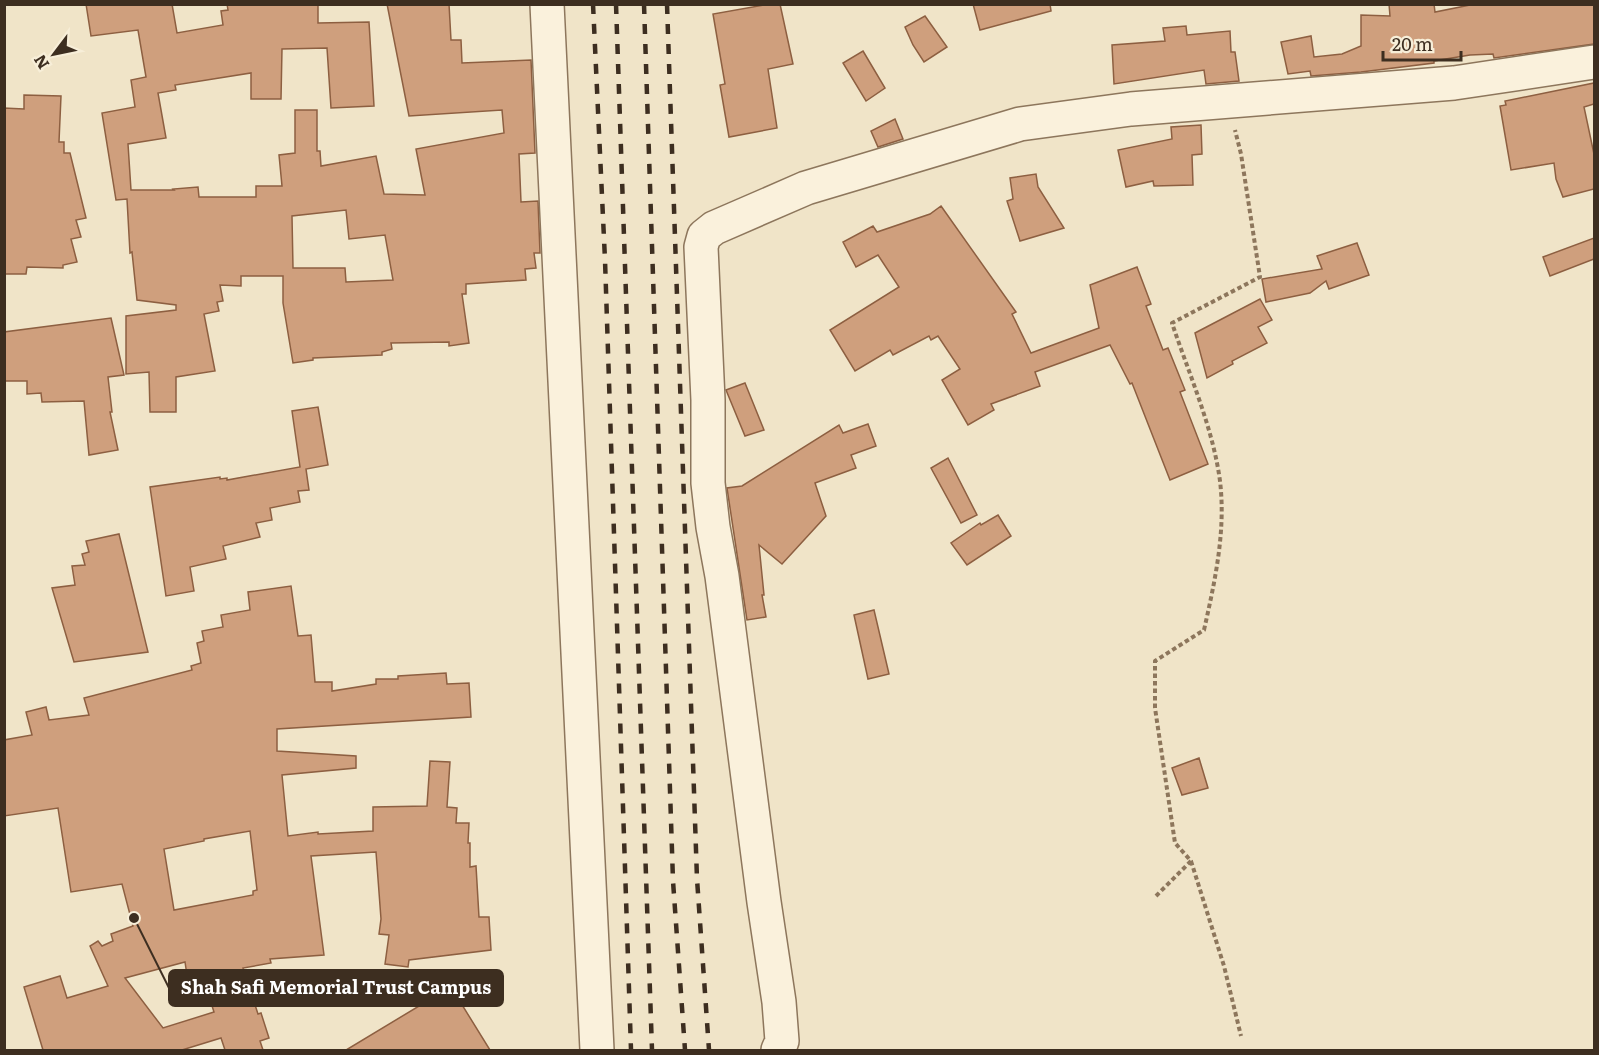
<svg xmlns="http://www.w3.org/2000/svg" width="1599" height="1055" viewBox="0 0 1599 1055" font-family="Literata,serif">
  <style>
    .building { fill: #cf9f7d; stroke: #8d5f41; stroke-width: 1.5; fill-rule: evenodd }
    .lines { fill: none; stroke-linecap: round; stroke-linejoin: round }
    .minor-casing { stroke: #8d765c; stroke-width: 36 }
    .path { stroke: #8d765c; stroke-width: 4; stroke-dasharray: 4.5 3; stroke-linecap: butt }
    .minor { stroke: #faf1dc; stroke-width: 33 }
    .rail { stroke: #3d2e20; stroke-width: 4.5; stroke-dasharray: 10 10; stroke-linecap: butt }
    .leader { fill: none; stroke: #3d2e20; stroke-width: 2 }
    .callout-dot { fill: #3d2e20; stroke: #f7eed8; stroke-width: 2 }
    .callout { fill: #3d2e20; stroke: #3d2e20; stroke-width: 2 }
    .callout-label { font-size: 18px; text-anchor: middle; font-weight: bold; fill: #fff }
  </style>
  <rect width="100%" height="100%" fill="#f0e4c8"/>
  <g class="building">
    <path d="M86,4h86l5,29 46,-8 -2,-14 7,-1 -1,-6h91v19l51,-1 5,84 -43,2 -4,-60 -45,1 -1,50h-30v-26l-76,12 1,5 -18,3 8,45 -38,6 3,46h43l-1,-1 25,-2 1,10h57v-11h26l-3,-31 16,-2v-43h22v41h3l1,15 55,-10 8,38 41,1 -9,-46 88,-16 -2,-23 -93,6 -22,-112h62l2,36h10l1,23 69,-3 4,93 -16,1 2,48 17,-1 2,52h-6l2,15 -11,1 1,11 -60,4v10h-4l7,49 -20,3v-4l-58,1 1,6 -10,3v3l-69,3v2l-20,3 -10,-60v-27h-42v10l-21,-1 3,16 -6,1 2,9 -15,3 11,57 -39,6v35h-26l-1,-40 -23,2v-58l50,-6v-5l-39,-5 -5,-48 -2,1 -3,-54 -11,1 -14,-87 33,-6 -4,-27 15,-3 -8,-47 -47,6zM346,210l3,29 36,-4 8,45 -47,2 -1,-14h-52l-1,-52z"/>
    <polygon points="769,4 780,4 793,64 768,69 777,128 729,137 720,85 725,84 713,14"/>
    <polygon points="973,4 1050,4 1051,11 980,30"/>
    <polygon points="1389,4 1434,4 1435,12 1475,4 1594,4 1594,44 1494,58 1493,54 1470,55 1434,61 1434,63 1361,72 1311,76 1310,71 1288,74 1281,42 1311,36 1314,57 1342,54 1361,46 1361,15 1390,16"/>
    <polygon points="925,16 947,47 924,62 913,45 905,27"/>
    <polygon points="1186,26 1187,35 1230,31 1231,52 1235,52 1239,81 1206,84 1204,70 1114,84 1112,45 1165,41 1163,28"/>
    <polygon points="863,51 885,88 866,101 843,63"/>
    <polygon points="1594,83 1594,104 1584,107 1594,154 1594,189 1563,197 1556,179 1554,163 1511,170 1500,106 1506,105 1505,101"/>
    <polygon points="24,95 61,96 59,142 64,142 64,153 70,153 86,218 76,220 81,237 71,239 77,262 63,265 63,268 27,267 26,274 4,274 4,108 24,109"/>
    <polygon points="895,119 903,139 878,147 871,131"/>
    <polygon points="1201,125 1202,154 1192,155 1193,185 1154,186 1153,181 1126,187 1118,150 1172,139 1171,127"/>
    <polygon points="1036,174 1038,187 1064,228 1020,241 1007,201 1013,199 1010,178"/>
    <polygon points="941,206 1016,312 1012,314 1031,353 1099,328 1090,285 1137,267 1151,304 1146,306 1163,350 1168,348 1185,390 1180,392 1208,464 1170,480 1132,383 1130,384 1110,345 1035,372 1040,386 991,404 994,410 968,425 942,380 960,369 938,336 931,340 929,336 893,355 890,350 855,371 830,330 899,287 878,255 856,267 843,242 873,226 877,232 930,214"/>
    <polygon points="1594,238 1594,259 1550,276 1543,257"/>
    <polygon points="1357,243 1369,275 1329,289 1326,281 1310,293 1266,302 1262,279 1322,269 1317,256"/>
    <polygon points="1260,299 1272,320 1258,327 1267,343 1232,361 1233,364 1207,378 1195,333"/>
    <polygon points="111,318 124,375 108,377 112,412 110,412 118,450 89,455 84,401 42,402 41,393 27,394 27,381 4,381 4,332"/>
    <polygon points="745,383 764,430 745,436 726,390"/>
    <polygon points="318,407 328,465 306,469 309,490 298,491 300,502 270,508 272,520 256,523 260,537 223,546 226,559 190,567 194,591 166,596 150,487 220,477 220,479 227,478 227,480 300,467 292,411"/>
    <polygon points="868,424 876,446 851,455 856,468 815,483 826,516 782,564 759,545 764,595 762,595 766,617 747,620 727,488 742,486 839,425 843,433"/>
    <polygon points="948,458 977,515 961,523 931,468"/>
    <polygon points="998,515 1011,536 967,565 951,543 980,523 981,525"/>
    <polygon points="119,534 148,652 74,662 52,588 75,585 72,566 85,565 82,554 89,552 86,541"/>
    <path d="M291,586l7,50 13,-1 4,47h17v9l44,-7v-5h22v-3l48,-3 1,11 22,-1 2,34 -194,12v22l79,5v12l-74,7 6,61 30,-4v2l55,-3v-24l54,-1 3,-45 20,1 -3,45 10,1 -1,15h13l-1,20h2v24l6,-1 3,51h10l2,33 -82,10 -1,7 -23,-3 4,-29 -10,-1 2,-15 -5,-67 -65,4 13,99 -54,4 1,4 -28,5 15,46 3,-1 8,25 -9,3 3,9h-38l-4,-12 -39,12h-139l-19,-63 36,-11 7,22 41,-12 -18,-40 8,-5 4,5 11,-5 -2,-7 22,-8 -11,-42 -51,8 -13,-84 -54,8v-76l28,-5 -6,-23 20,-5 3,13 40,-5 -5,-17 108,-28 -1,-4 10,-3 -4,-20 7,-2 -2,-10 21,-4 -2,-12 29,-5 -2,-18zM250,831l7,59 -4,1v4l-79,15 -10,-61 40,-8v-2zM185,962l2,13 14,-3 13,40 -51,16 -38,-50z"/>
    <polygon points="874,610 889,674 868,679 854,615"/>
    <polygon points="1199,758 1208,788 1182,795 1172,768"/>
    <polygon points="451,987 490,1050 346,1050 439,994"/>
  </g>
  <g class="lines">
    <g class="minor-casing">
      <g id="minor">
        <polyline points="547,4 597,1050"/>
        <polyline points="778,1050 782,1041 779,1002 764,902 722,576 713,527 708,483 708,400 701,247 704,236 714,228 806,188 1020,124 1131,109 1454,83 1594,62"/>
      </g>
    </g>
    <g class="path">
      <polyline points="1191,861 1224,966 1241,1036"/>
      <path d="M1156,896l35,-35 -16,-18 -20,-135v-47l49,-31c11,-49 22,-99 16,-149 -7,-53 -31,-107 -48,-158l88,-46 -19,-123 -6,-24"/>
    </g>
    <use href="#minor" class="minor"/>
    <g class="rail">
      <polyline points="593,4 605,260 631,1050"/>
      <polyline points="616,4 652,1050"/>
      <polyline points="644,4 673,881 685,1050"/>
      <polyline points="667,4 697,879 709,1050"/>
    </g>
  </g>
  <path class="leader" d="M134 918L169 988"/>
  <circle class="callout-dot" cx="134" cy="918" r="6"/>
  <rect class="callout" x="169" y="970" width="334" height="36" rx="6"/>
  <g class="callout-label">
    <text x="336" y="994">Shah Safi Memorial Trust Campus</text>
  </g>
  <rect width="1599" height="1055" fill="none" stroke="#3d2e20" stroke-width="12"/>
  <g transform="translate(54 54) rotate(238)" stroke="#f7eed8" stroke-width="4.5" paint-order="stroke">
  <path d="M0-4.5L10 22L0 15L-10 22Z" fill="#3d2e20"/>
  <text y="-9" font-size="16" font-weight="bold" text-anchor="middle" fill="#3d2e20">N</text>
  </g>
  <path d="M1383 51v9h78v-9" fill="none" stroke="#3d2e20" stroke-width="3"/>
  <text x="1392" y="51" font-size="18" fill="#3d2e20" stroke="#f7eed8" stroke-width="4.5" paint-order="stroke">20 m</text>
</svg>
